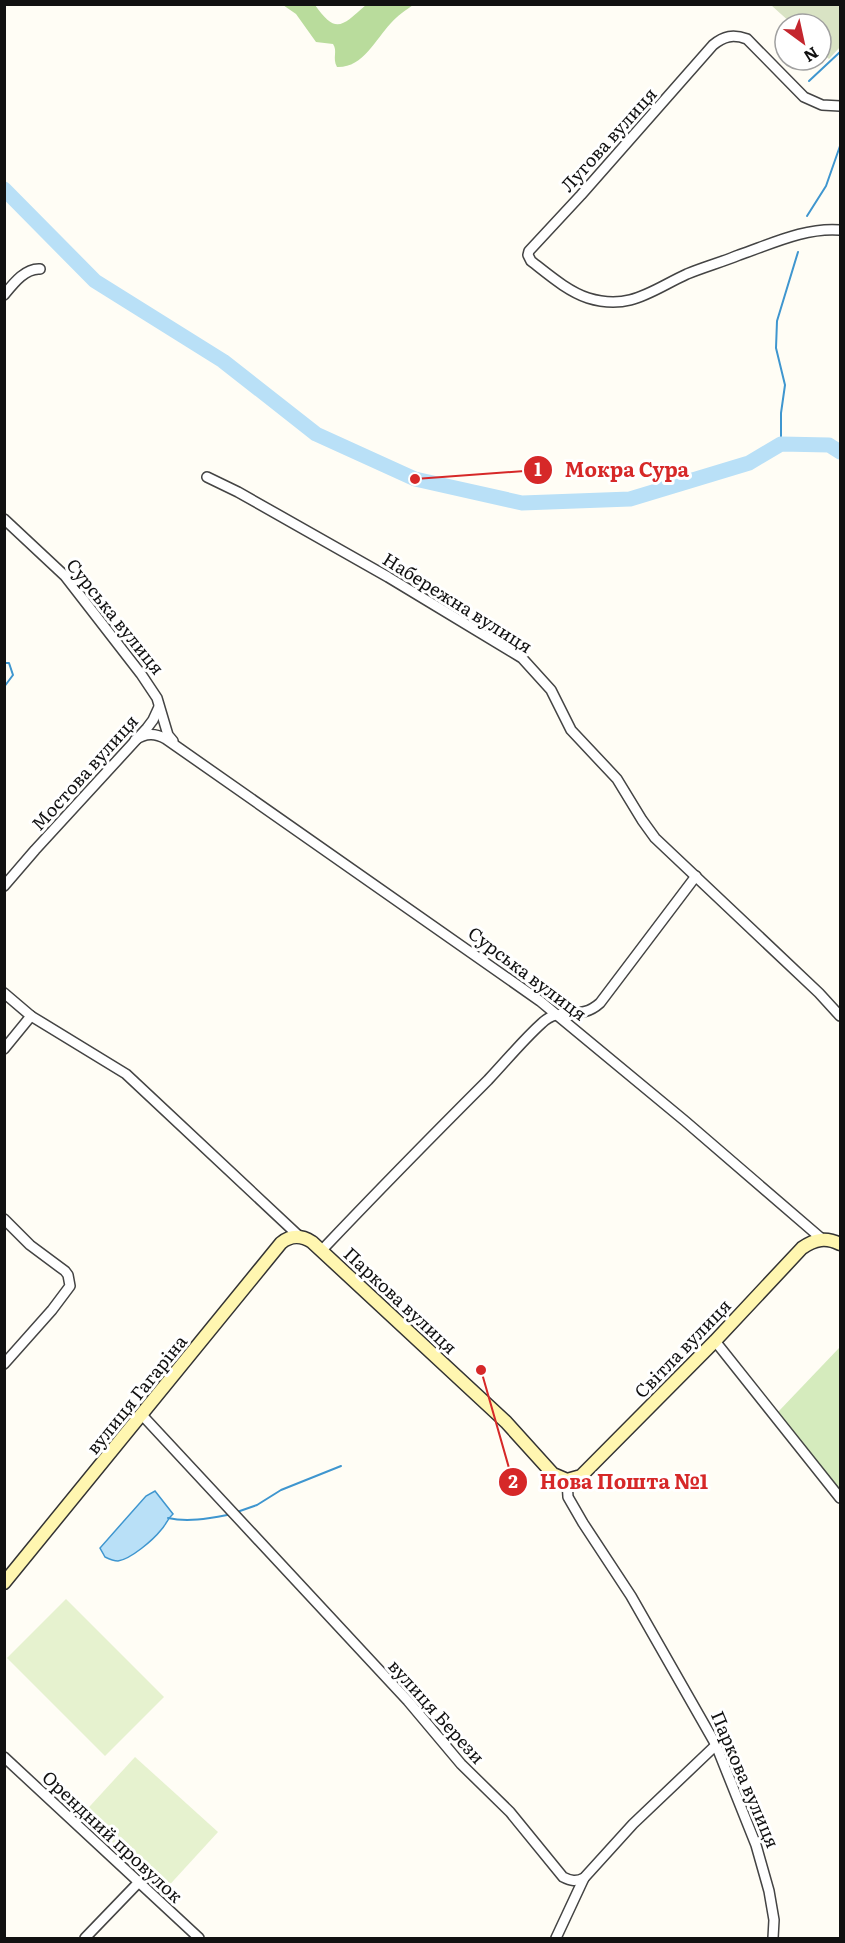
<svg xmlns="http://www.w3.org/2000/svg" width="845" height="1943" viewBox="0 0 845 1943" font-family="Literata,serif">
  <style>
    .green { fill: #d5ebbd }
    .forest { fill: #b9dc9c }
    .cemetery { fill: #d9e3c4 }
    .pitch { fill: #e6f2cf }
    .water { fill: #b9e0f7; stroke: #3f96cf; stroke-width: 1.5 }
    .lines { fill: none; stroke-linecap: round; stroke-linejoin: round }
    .stream { stroke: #3f96cf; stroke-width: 2 }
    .river { stroke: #b9e0f7; stroke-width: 15 }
    .street-casing { stroke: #444; stroke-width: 12 }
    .secondary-casing { stroke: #333; stroke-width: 15 }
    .street { stroke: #fff; stroke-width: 9 }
    .secondary { stroke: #fff6b0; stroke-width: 12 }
    .labels { text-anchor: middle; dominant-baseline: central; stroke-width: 6; stroke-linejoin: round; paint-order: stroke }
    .street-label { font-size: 18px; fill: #111; stroke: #fff }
    .leader { fill: none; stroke: #d62828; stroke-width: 2 }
    .callout-dot { fill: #d62828; stroke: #fff; stroke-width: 2 }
    .mark-label { font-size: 18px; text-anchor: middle; font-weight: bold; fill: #fff }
    .callout-label { font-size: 20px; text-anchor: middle; font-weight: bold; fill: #d62828; stroke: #fff; stroke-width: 6; stroke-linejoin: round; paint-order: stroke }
  </style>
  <rect width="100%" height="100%" fill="#fffdf5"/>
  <polygon class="green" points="840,1347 840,1490 839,1491 778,1412"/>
  <path class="forest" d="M283,5h32c21,30 27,21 51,0h47c-7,5 -16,11 -22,18 -16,17 -28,45 -54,44 -5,-9 1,-16 -4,-23l-17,-2 -20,-28z"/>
  <polygon class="cemetery" points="771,5 838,5 840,7 840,47 829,59 821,52 821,24 792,24"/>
  <g class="pitch">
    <polygon points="66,1599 164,1697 105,1756 7,1658"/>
    <polygon points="135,1757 218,1832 163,1892 80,1817"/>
  </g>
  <path class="water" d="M155,1491l18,23c-6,5 -7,11 -12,16 -8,10 -30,29 -43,31 -5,0 -9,-2 -13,-4l-5,-9 46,-52z"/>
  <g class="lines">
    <g class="stream">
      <polyline points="809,81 840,52"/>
      <polyline points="807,216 826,186 840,146"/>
      <polyline points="781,444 781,413 785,385 776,348 777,321 798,252"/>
      <polyline points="4,663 9,663 13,675 4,687"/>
      <polyline points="237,1512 257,1505 281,1490 341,1466"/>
      <path d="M168,1518c21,5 43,0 64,-4"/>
    </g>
    <polyline class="river" points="4,189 95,281 223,361 316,434 415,479 522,503 630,499 749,463 781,444 829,445 840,452"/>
    <g class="street-casing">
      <g id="street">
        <path d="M840,106l-18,-1 -18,-8 -57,-58c-14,-5 -23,-3 -34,6l-132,150 -52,56 -1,4 3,6c17,13 36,30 57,37 42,13 64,-8 99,-24 17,-7 35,-12 52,-19 32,-11 67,-28 101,-25"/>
        <path d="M4,295c9,-11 21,-27 36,-26"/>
        <polyline points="207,477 238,492 388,577 522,658 551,690 571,730 617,779 642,820 655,838 819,993 840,1016"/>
        <polyline points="4,519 65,576 141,674 157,698 168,735 173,741"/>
        <path d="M135,740c11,-7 20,-7 31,-1l374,262 145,120 137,118"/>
        <polyline points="4,886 35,850 147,728 153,720 159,707"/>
        <polyline points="4,993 31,1016 126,1074 300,1237"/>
        <polyline points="4,1049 31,1016"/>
        <polyline points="4,1219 30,1245 65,1271 68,1275 70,1286 52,1310 4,1364"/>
        <path d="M321,1251c55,-58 111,-115 167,-171 18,-19 35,-40 54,-57 19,-18 37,-1 58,-20l96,-127"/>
        <polyline points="715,1341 840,1498"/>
        <path d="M142,1415l266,286 53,63 49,48 53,65c8,4 13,5 21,1l49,-54 83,-79"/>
        <polyline points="567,1480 568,1497 583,1523 631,1596 716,1745 756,1845 769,1891 774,1920 773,1938"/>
        <polyline points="4,1757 199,1938"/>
        <polyline points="85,1938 138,1883"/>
        <polyline points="556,1938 584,1878"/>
      </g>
    </g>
    <g class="secondary-casing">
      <path id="secondary" d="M4,1583l277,-340c10,-8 20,-8 31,-1l194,180 47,52 14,6 14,-4 134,-135 87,-93c13,-9 24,-11 38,-4"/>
    </g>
    <use href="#street" class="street"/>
    <use href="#secondary" class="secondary"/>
  </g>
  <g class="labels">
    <g class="street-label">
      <text transform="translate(608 139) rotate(-48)">Лугова вулиця</text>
      <text transform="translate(458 602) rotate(32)">Набережна вулиця</text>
      <text transform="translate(116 616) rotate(51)">Сурська вулиця</text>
      <text transform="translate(84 772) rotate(-48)">Мостова вулиця</text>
      <text transform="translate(528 973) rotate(37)">Сурська вулиця</text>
      <text transform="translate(401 1300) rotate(43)">Паркова вулиця</text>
      <text transform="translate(682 1348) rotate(-46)">Світла вулиця</text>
      <text transform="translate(136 1394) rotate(-51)">вулиця Гагаріна</text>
      <text transform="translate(437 1711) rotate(48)">вулиця Берези</text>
      <text transform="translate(746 1779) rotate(67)">Паркова вулиця</text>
      <text transform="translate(113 1836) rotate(43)">Орендний провулок</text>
    </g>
  </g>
  <path class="leader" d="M415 479L538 470M481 1370L513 1482"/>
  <g class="callout-dot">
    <circle cx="415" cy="479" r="6"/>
    <circle cx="481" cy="1370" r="6"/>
    <circle cx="538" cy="470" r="15"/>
    <circle cx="513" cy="1482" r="15"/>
  </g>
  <g class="mark-label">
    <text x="538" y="476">1</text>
    <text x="513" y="1488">2</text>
  </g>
  <g class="callout-label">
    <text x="627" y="477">Мокра Сура</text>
    <text x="624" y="1489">Нова Пошта №1</text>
  </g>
  <rect width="845" height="1943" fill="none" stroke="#111111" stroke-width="12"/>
  <g transform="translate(803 42) rotate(147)"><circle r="28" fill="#ffffff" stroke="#a0a0a0" stroke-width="1.5"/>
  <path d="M0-4.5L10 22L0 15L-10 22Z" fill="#c4262e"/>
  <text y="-9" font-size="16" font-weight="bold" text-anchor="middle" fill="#111111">N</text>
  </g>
</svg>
